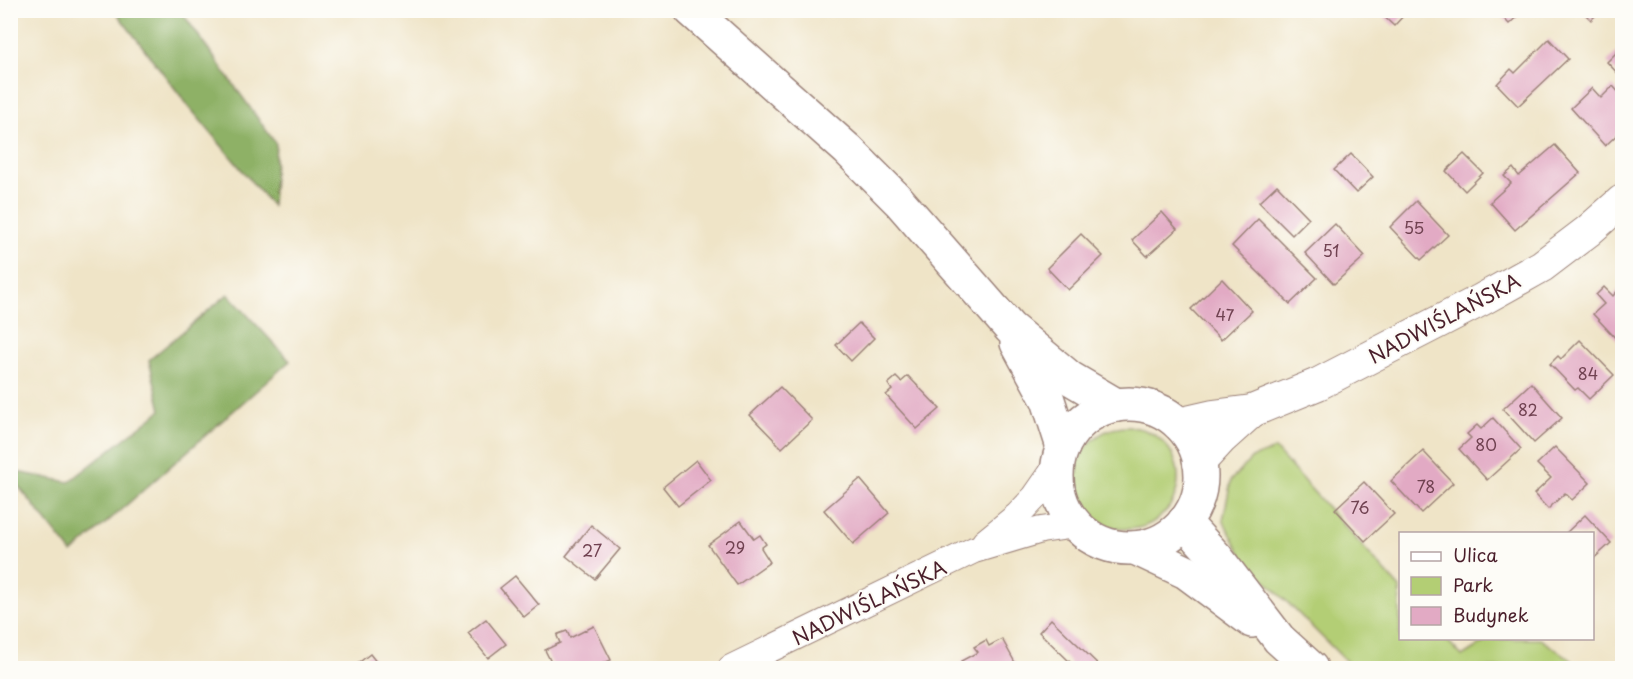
<svg xmlns="http://www.w3.org/2000/svg" width="1633" height="679" viewBox="0 0 1633 679" font-family="'Playpen Sans',sans-serif">
  <style>
    .green { fill: #b3ce74; stroke: #7e7650; stroke-width: 1.5 }
    .forest { fill: #8eb166; stroke: #6c6848; stroke-width: 1.5 }
    .building { fill: #e2aac4 }
    .lines { fill: none; stroke-linecap: round; stroke-linejoin: round }
    .minor-casing { stroke: #9c8279; stroke-width: 28 }
    .tertiary-casing { stroke: #9c8279; stroke-width: 34 }
    .secondary-casing { stroke: #9c8279; stroke-width: 36 }
    .minor { stroke: #fff; stroke-width: 26 }
    .tertiary { stroke: #fff; stroke-width: 32 }
    .secondary { stroke: #fff; stroke-width: 33 }
    .labels { text-anchor: middle; dominant-baseline: central; stroke-width: 4.5; stroke-linejoin: round; paint-order: stroke }
    .number-label { font-size: 16px; fill: #704251 }
    .street-label { font-size: 20px; fill: #4a1f2b; stroke: #fdfcf7 }
  </style>
  <rect width="100%" height="100%" fill="#fdfcf7"/>
  <filter id="ink" filterUnits="userSpaceOnUse"><feTurbulence type="fractalNoise" baseFrequency=".0167" numOctaves="2"/><feDisplacementMap in="SourceGraphic" scale="12" xChannelSelector="R" yChannelSelector="G"/><feConvolveMatrix kernelMatrix="1 2 1 2 8 2 1 2 1" color-interpolation-filters="sRGB"/></filter>
  <filter id="wash" filterUnits="userSpaceOnUse"><feTurbulence type="fractalNoise" baseFrequency=".008" numOctaves="4" result="noise"/><feDisplacementMap in="SourceGraphic" scale="24" xChannelSelector="R" yChannelSelector="G"/><feGaussianBlur stdDeviation="1.35" result="paint"/><feColorMatrix in="noise" values="0 0 0 0 0 0 0 0 0 0 0 0 0 0 0 0 0 1.4 0 .05"/><feComposite in="paint" operator="in"/></filter>
  <g filter="url(#wash)">
    <rect width="100%" height="100%" fill="#efe4c7"/>
    <g class="green">
      <circle cx="1127" cy="478" r="51"/>
      <polygon points="1275,449 1400,588 1400,638 1446,639 1462,656 1489,639 1540,639 1570,659 1578,668 1353,668 1244,559 1223,520 1231,480 1252,458"/>
    </g>
    <g class="forest">
      <polygon points="115,11 181,11 276,144 272,206 190,108"/>
      <polygon points="228,294 290,361 72,553 11,477 11,471 69,482 161,410 149,360"/>
    </g>
    <g id="blocks">
      <g class="building">
        <polygon points="1377,10 1401,10 1405,14 1394,26"/>
        <polygon points="1496,10 1524,10 1509,24"/>
        <polygon points="1581,10 1601,10 1591,20"/>
        <polygon points="1549,39 1568,59 1518,106 1497,84 1511,69 1515,73"/>
        <polygon points="1622,47 1622,78 1607,62"/>
        <polygon points="1613,86 1622,96 1622,130 1605,146 1571,108 1592,88 1601,98"/>
        <polygon points="1555,145 1580,173 1515,230 1490,202 1511,183 1504,176 1513,168 1519,176"/>
        <polygon points="1351,154 1373,177 1356,193 1334,170"/>
        <polygon points="1464,154 1483,173 1465,191 1446,171"/>
        <polygon points="1277,185 1309,218 1292,235 1259,202"/>
        <polygon points="1416,201 1448,235 1421,260 1390,227"/>
        <polygon points="1162,212 1177,229 1147,256 1132,240"/>
        <polygon points="1258,219 1317,278 1290,304 1232,246"/>
        <polygon points="1335,224 1365,256 1334,284 1305,253"/>
        <polygon points="1081,234 1103,256 1068,290 1047,268"/>
        <polygon points="1222,279 1252,311 1221,340 1191,309"/>
        <polygon points="1622,286 1622,345 1593,314 1604,304 1596,295 1604,287 1613,296"/>
        <polygon points="859,323 874,338 851,361 836,345"/>
        <polygon points="1580,340 1614,375 1589,399 1578,388 1575,390 1550,364 1558,356 1561,359"/>
        <polygon points="908,376 940,409 917,429 886,395 892,390 888,384 896,377 901,382"/>
        <polygon points="1531,383 1562,418 1534,443 1503,409"/>
        <polygon points="780,387 812,420 782,448 750,415"/>
        <polygon points="1493,418 1521,449 1487,480 1459,449 1471,438 1467,434 1477,425 1481,429"/>
        <polygon points="1555,447 1590,483 1572,500 1565,493 1548,509 1534,494 1551,478 1537,464"/>
        <polygon points="1423,451 1453,483 1421,513 1391,481"/>
        <polygon points="696,460 711,480 678,506 663,487"/>
        <polygon points="860,479 889,513 853,544 824,510"/>
        <polygon points="1364,482 1394,514 1365,541 1335,509"/>
        <polygon points="1585,515 1611,543 1592,560 1592,534 1565,534"/>
        <polygon points="741,521 754,539 760,535 766,544 761,548 770,562 737,585 708,545"/>
        <polygon points="591,525 620,549 595,579 566,556"/>
        <polygon points="515,576 539,605 524,617 500,588"/>
        <polygon points="486,619 506,644 488,658 468,633"/>
        <polygon points="1051,619 1102,668 1066,668 1071,663 1039,632"/>
        <polygon points="594,626 611,660 593,668 554,668 545,650 560,643 557,636 558,634 567,631 570,638"/>
        <polygon points="1002,639 1018,668 965,668 961,661 978,652 974,647 986,640 989,646"/>
        <polygon points="370,654 381,668 352,668"/>
      </g>
    </g>
  </g>
  <g filter="url(#ink)">
    <use href="#blocks" fill-opacity="0" stroke="#9c8279" stroke-width="1.5"/>
    <g class="lines">
      <g class="minor-casing">
        <g id="minor">
          <polyline points="985,542 1018,515 1035,497 1058,464"/>
          <polyline points="731,668 974,550 1041,530 1076,525"/>
        </g>
      </g>
      <g class="tertiary-casing">
        <g id="tertiary">
          <polyline points="1178,424 1213,416 1252,411 1318,384 1481,300 1542,266 1588,231 1622,201"/>
          <polyline points="1199,463 1222,438 1252,411"/>
        </g>
      </g>
      <g class="secondary-casing">
        <g id="secondary">
          <polyline points="691,10 848,150 899,201 1010,328 1070,378 1116,405"/>
          <polyline points="1017,343 1048,400 1063,447"/>
          <circle cx="1129" cy="476" r="72"/>
          <polyline points="1184,522 1217,558 1279,639 1311,668"/>
          <polyline points="1135,548 1186,572 1252,621"/>
        </g>
      </g>
      <use href="#minor" class="minor"/>
      <use href="#tertiary" class="tertiary"/>
      <use href="#secondary" class="secondary"/>
    </g>
  </g>
  <g class="labels">
    <g class="number-label">
      <text x="1414" y="227">55</text>
      <text x="1331" y="250">51</text>
      <text x="1225" y="314">47</text>
      <text x="1588" y="373">84</text>
      <text x="1528" y="409">82</text>
      <text x="1486" y="444">80</text>
      <text x="1426" y="486">78</text>
      <text x="1360" y="507">76</text>
      <text x="735" y="547">29</text>
      <text x="592" y="550">27</text>
    </g>
    <g class="street-label">
      <text transform="translate(1444 318) rotate(-28)">NADWIŚLAŃSKA</text>
      <text transform="translate(869 602) rotate(-26)">NADWIŚLAŃSKA</text>
    </g>
  </g>
  <rect width="1633" height="679" fill="none" stroke="#fdfcf7" stroke-width="36"/>
  <rect x="1399" y="532" width="195" height="108" fill="#fdfcf7" stroke="#b5a4a5" stroke-width="1.5"/>
  <rect x="1411" y="552" width="30" height="9" fill="#ffffff" stroke="#b5a4a5" stroke-width="1.5"/>
  <text x="1453" y="562" font-size="18" fill="#4a1f2b">Ulica</text>
  <rect x="1411" y="577" width="30" height="18" fill="#b3ce74" stroke="#b5a4a5" stroke-width="1.5"/>
  <text x="1453" y="592" font-size="18" fill="#4a1f2b">Park</text>
  <rect x="1411" y="607" width="30" height="18" fill="#e2aac4" stroke="#b5a4a5" stroke-width="1.5"/>
  <text x="1453" y="622" font-size="18" fill="#4a1f2b">Budynek</text>
</svg>
